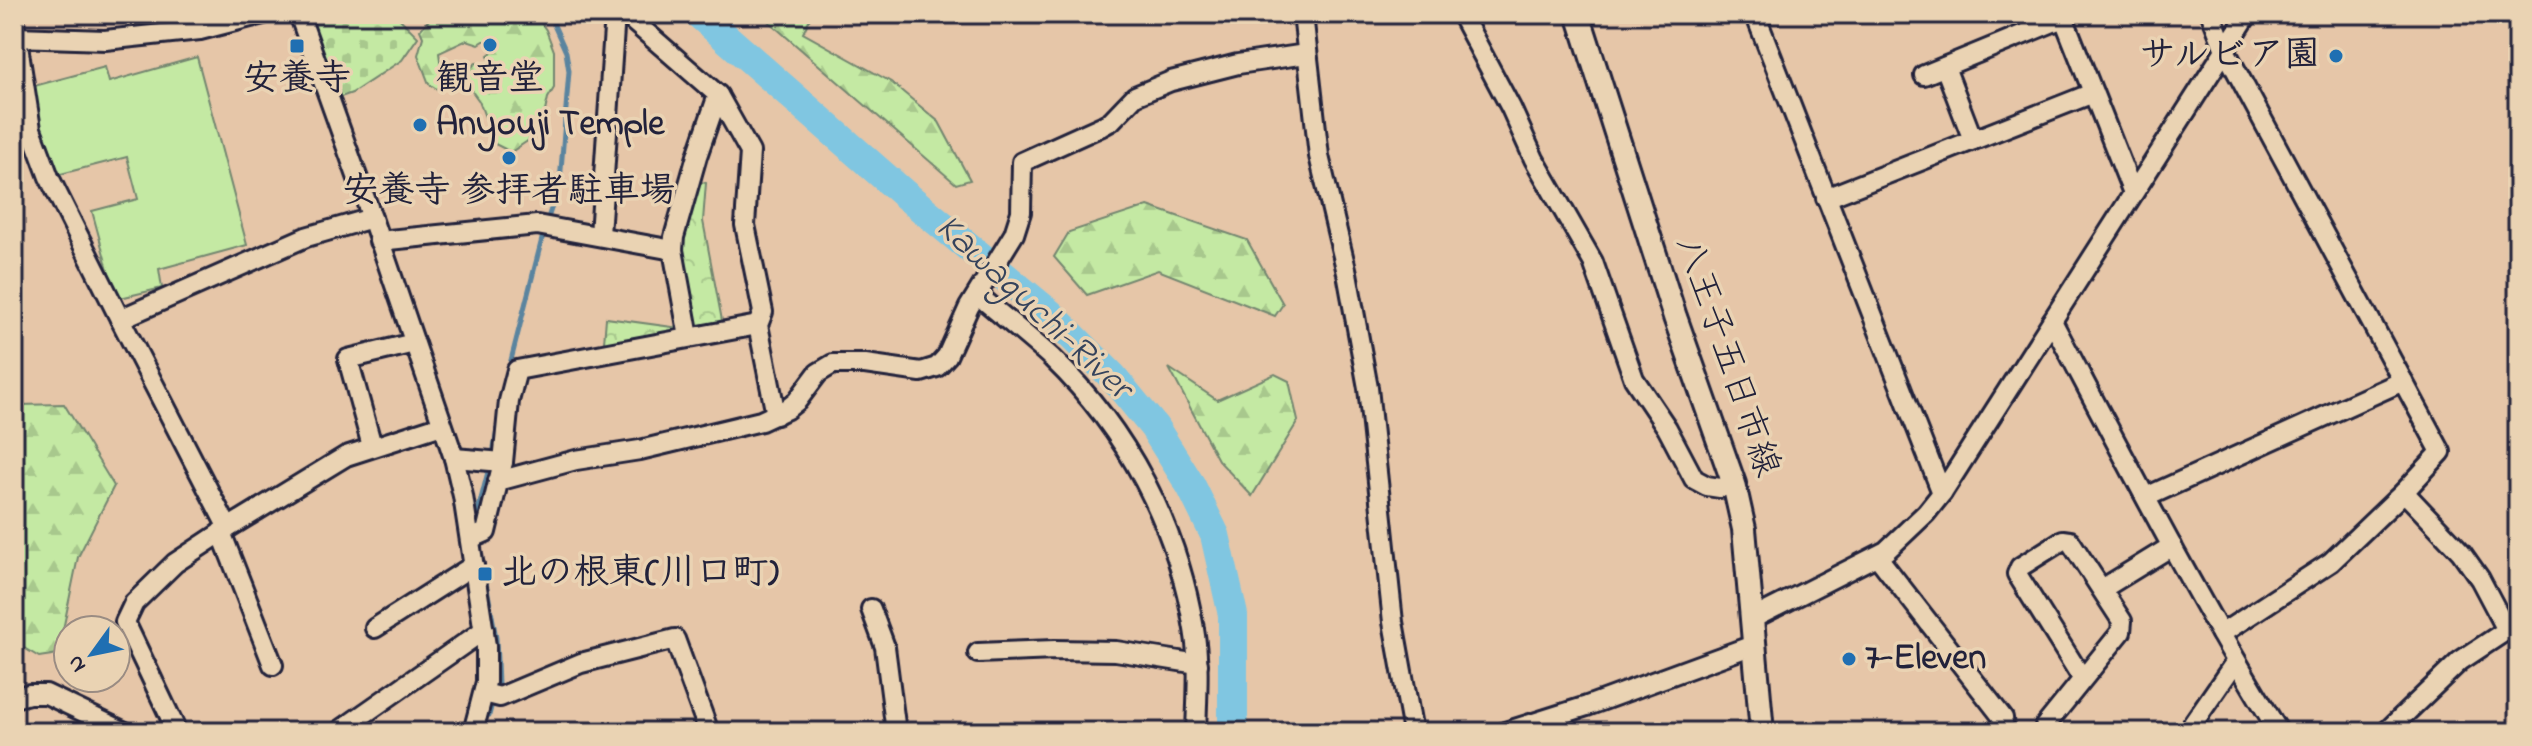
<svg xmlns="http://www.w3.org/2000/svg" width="2532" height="746" viewBox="0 0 2532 746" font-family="'Indie Flower','Klee One',sans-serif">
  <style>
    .forest { fill: url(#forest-firs); stroke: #73866f; stroke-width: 2 }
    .cemetery { fill: url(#cemetery-stones); stroke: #73866f; stroke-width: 2 }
    .park { fill: url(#park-crowns); stroke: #73866f; stroke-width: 2 }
    .pitch { fill: #c4e9a3; stroke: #73866f; stroke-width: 2 }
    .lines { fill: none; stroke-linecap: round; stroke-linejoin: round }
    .stream { stroke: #5a849f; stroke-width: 5 }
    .river { stroke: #80c6e1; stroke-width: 30 }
    .minor-casing { stroke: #22223b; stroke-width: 24 }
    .major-casing { stroke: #22223b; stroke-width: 28 }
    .minor { stroke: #ead3b3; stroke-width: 18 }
    .major { stroke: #ead3b3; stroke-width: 22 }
    .poi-dot { fill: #1f6fb2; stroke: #ead3b3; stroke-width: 3 }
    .labels { text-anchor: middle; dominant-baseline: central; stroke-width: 7; stroke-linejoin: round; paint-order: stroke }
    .poi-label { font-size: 36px; font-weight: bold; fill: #22223b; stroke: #ead3b3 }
    .street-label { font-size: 36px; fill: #22223b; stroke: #ead3b3 }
    .water-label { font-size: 38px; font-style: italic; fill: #35435c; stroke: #ead3b3 }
  </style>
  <defs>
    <pattern id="forest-firs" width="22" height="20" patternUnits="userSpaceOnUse" patternTransform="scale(2)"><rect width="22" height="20" fill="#c4e9a3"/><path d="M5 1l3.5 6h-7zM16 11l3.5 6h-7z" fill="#a8c88d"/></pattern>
    <pattern id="cemetery-stones" width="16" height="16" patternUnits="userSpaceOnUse" patternTransform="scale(2)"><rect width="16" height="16" fill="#c4e9a3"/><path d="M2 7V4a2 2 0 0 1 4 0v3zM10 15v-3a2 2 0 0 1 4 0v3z" fill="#a8c88d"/></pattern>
    <pattern id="park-crowns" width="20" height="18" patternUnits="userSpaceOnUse" patternTransform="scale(2)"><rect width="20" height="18" fill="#c4e9a3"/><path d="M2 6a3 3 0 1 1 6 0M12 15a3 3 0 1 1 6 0" fill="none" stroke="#a8c88d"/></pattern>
  </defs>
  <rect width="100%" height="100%" fill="#e6c6a8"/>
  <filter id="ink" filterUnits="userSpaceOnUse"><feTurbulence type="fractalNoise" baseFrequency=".0125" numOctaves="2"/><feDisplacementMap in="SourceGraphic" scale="16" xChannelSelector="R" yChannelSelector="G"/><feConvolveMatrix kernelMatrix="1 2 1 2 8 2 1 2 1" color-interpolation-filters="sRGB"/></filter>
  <g filter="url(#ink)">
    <g class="forest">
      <polygon points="434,14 535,14 546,30 554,51 554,88 548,98 541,129 529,140 511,152 495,144 479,101 466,83 466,72 476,63 486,64 489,70 494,69 488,55 500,46 496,41 484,41 479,44 467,40 439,53 441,67 452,80 450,84 437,89 429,84 418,55 423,37 420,30"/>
      <polygon points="760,14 812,14 803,33 891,82 939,122 970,180 956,184"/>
      <polygon points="1148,206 1247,240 1283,304 1275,316 1158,270 1087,295 1054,257 1069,232"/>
      <polygon points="1169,368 1217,400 1275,374 1289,381 1298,421 1252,496 1218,460"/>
      <polygon points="14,399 19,405 64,404 114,486 78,557 58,654 39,657 14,642"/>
    </g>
    <polygon class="cemetery" points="307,14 395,14 418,37 402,60 352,93 338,98"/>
    <polygon class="park" points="690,180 706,183 703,221 724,331 603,355 606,318 687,329 673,250"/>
    <polygon class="pitch" points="197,57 247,245 159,269 162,288 116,299 92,211 138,199 127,157 49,177 23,89 105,67 109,82"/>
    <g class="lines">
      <g class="stream">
        <polyline points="547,221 560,182 569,71 566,52 549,14"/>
        <polyline points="508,372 544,231"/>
        <polyline points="479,521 478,511 494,448 503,389"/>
        <polyline points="485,577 496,638 498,684 496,691"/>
        <polyline points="489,715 493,700"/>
      </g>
      <polyline class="river" points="699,14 903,193 1050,314 1112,376 1154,427 1191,486 1215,535 1233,615 1233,732"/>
      <g class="minor-casing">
        <g id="minor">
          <polyline points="299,14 372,218 454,458 463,496 486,646 486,682 473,732"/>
          <polyline points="625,14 718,95 697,156 674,237 673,250 689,337"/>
          <polyline points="1303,14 1319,156 1347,273 1368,388 1393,622 1413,732"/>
          <polyline points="1461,14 1511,108 1534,159 1593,262 1634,379 1667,428 1694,479 1707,486 1720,488 1734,484"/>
          <polyline points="1755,14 1942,493"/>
          <polyline points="2062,14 2133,193"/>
          <polyline points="2211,14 2225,50 2441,452 2404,492 2331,562 2221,634"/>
          <polyline points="14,20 31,129 49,177 120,319 228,528"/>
          <polyline points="16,37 105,40 200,30 263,14"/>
          <polyline points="1945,67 1973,140"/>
          <polyline points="1924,75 2063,18"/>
          <polyline points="718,95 750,152 745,225 763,312 758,325 776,415"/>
          <polyline points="1826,198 2093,93"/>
          <polyline points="600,235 615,14"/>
          <polyline points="379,241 537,225 673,250"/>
          <path d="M978,295c24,21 50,41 74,63 75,72 125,167 142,271 6,34 3,69 2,103"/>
          <polyline points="120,319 306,237 372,218"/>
          <path d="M2052,321c73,138 145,278 227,411"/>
          <polyline points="372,446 348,359 414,343"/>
          <polyline points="454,458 503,462"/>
          <polyline points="498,481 576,460 640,450 761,421 787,409 797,401 818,373 833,364 865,364 921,372 937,367 947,356 969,307 1014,234 1021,212 1022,162 1102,126 1111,121 1135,96 1171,81 1238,64 1306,54"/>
          <polyline points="2146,497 2403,381"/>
          <polyline points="221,532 273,665"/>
          <polyline points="470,539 486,532 503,462 509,401 517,370 758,325"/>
          <polyline points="1877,556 2003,718 2004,732"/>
          <polyline points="2102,589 2172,546"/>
          <polyline points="871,609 885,647 896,732"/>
          <polyline points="1752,619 1886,551 1926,513 1942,493 2248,14"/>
          <polyline points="375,628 474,565"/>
          <polyline points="978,653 1055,650 1116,651 1198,664"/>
          <polyline points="484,693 500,697 581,663 675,639 709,732"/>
          <polyline points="14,698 29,694 46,694 125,732"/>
          <polyline points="2045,726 2121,632 2122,621 2070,541 2063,540 2020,567 2017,574 2082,678"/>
          <polyline points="341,730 484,630"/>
          <polyline points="175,732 174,725 125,622 134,603 175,563 228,528 346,456 442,425"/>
          <polyline points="1505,732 1587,706 1756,644"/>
          <polyline points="2187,732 2236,661"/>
          <polyline points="2386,732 2460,661 2507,630 2480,579 2461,552 2404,492"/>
        </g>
      </g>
      <g class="major-casing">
        <polyline id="major" points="1578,14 1675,317 1734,484 1744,529 1762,732"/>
      </g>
      <use href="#minor" class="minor"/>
      <use href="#major" class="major"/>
    </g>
  </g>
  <g class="poi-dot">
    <circle cx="490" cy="45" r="8"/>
    <rect x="289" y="38" width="16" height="16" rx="4"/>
    <circle cx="2336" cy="56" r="8"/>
    <circle cx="420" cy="125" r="8"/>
    <circle cx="509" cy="158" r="8"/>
    <rect x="477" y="566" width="16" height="16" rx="4"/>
    <circle cx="1849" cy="659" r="8"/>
  </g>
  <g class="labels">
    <g class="poi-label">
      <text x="2320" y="56" text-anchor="end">サルビア園</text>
      <text x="297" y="80">安養寺</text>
      <text x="490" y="80">観音堂</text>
      <text x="436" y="125" text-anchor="start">Anyouji Temple</text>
      <text x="509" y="192">安養寺 参拝者駐車場</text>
      <text x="501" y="574" text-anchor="start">北の根東(川口町)</text>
      <text x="1865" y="659" text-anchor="start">7-Eleven</text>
    </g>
    <g class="street-label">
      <text transform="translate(1726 357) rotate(71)">八王子五日市線</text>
    </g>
    <g class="water-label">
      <text transform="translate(1033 308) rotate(43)">Kawaguchi-River</text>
    </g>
  </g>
  <rect width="2532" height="746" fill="none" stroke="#ead3b3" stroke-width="48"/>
  <rect x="24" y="24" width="2484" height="698" fill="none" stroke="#22223b" stroke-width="3" filter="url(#ink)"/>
  <g transform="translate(92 654) rotate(237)"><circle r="38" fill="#ead3b3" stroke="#9a8c83" stroke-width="2"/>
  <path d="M0-6L14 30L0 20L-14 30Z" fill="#1f6fb2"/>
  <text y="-12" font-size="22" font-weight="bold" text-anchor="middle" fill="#22223b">N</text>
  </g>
</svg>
